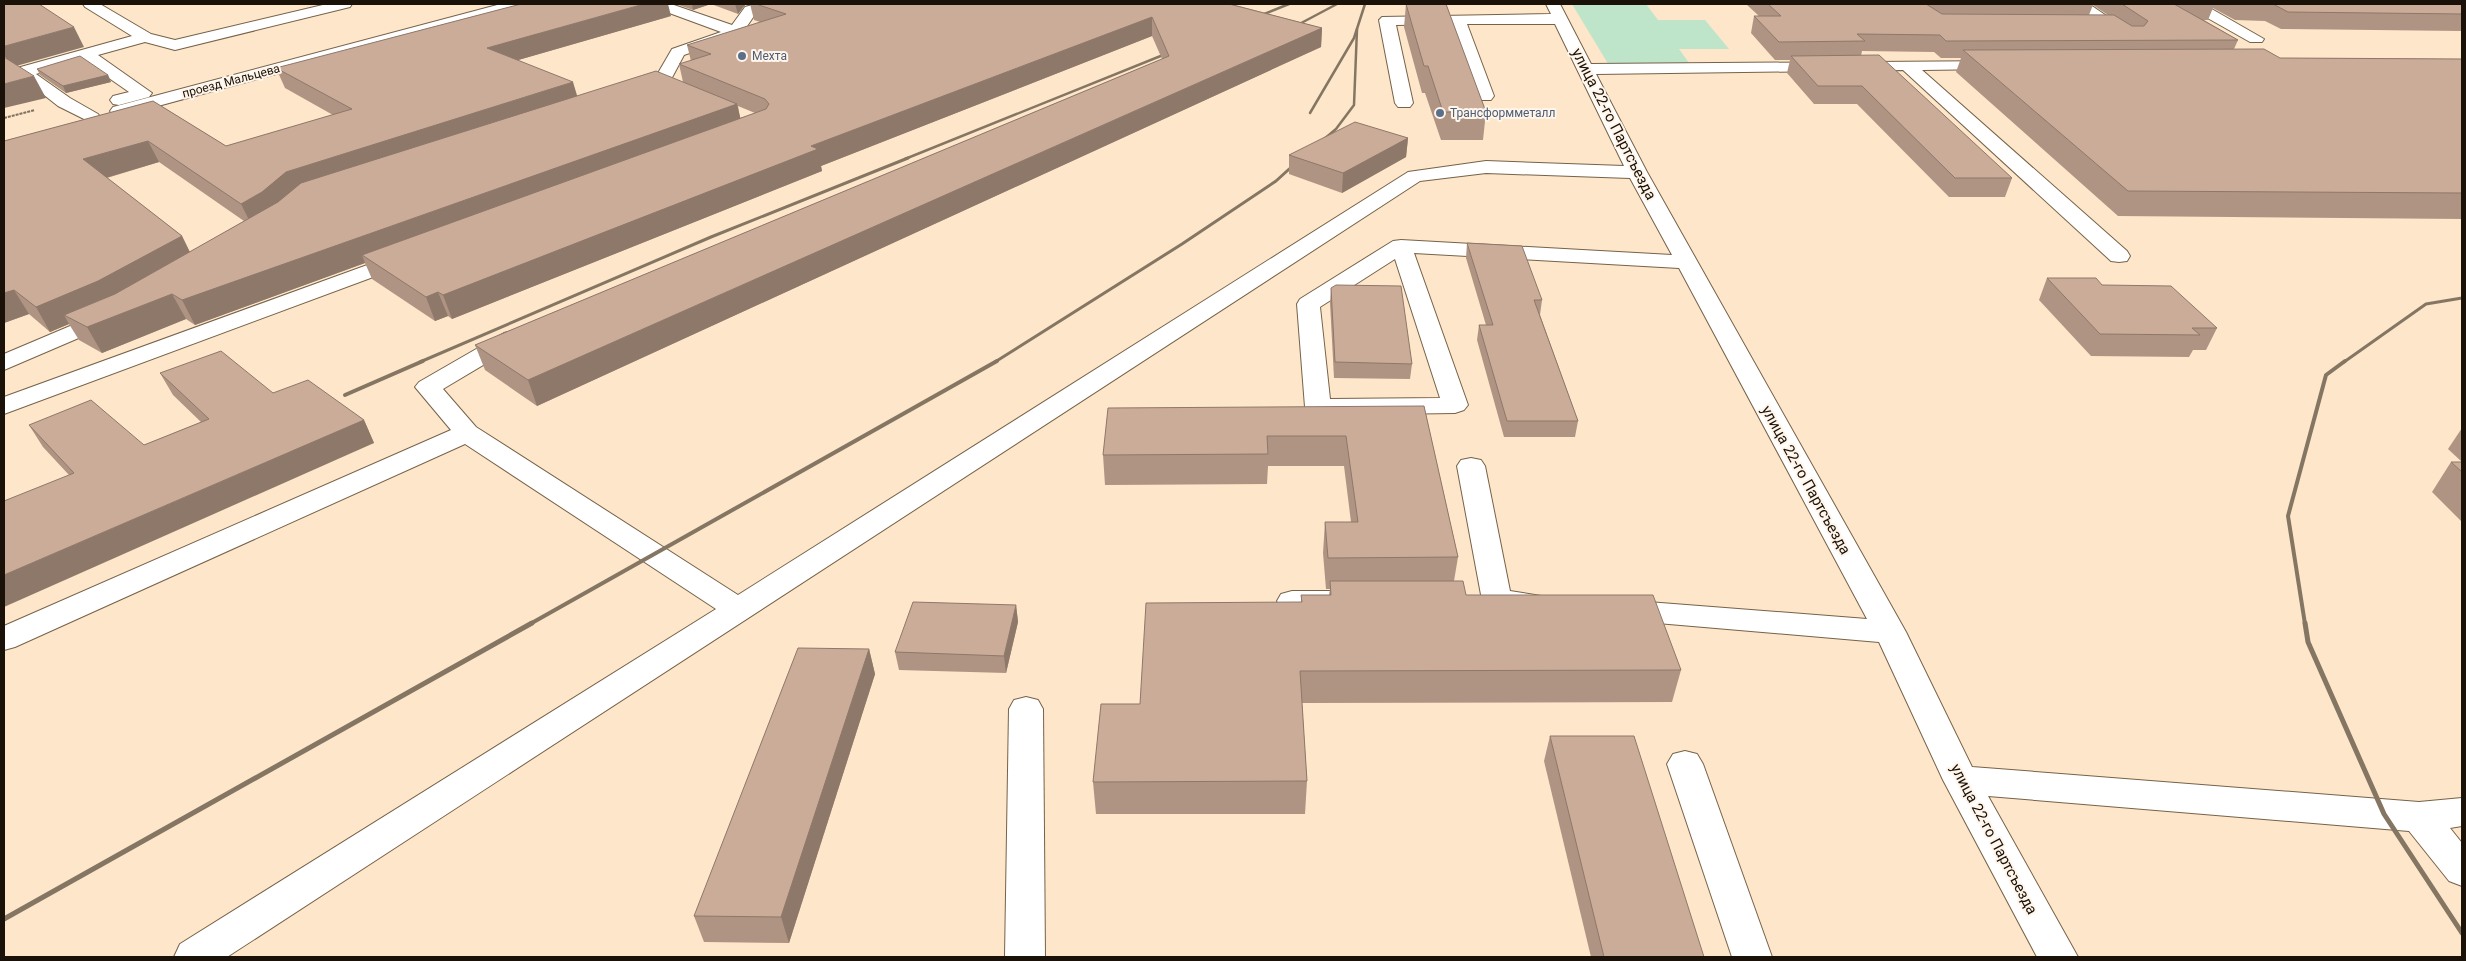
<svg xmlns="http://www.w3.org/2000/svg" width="2466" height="961" viewBox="0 0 2466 961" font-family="Roboto,sans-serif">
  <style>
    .green { fill: #bee5ca }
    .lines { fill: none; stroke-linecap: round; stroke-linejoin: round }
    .minor-casing { stroke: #766248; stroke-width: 2 }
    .path { stroke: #80725f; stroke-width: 2; stroke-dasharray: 3 1; stroke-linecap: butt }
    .minor { fill: #fff; fill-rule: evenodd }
    .rail-far3 { stroke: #857663; stroke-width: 2.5 }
    .rail-far2 { stroke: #857663; stroke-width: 3 }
    .rail-far1 { stroke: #857663; stroke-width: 4 }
    .rail { stroke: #857663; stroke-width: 5 }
    .wall { fill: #af9483; fill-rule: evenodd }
    .shaded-wall { fill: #8e786a }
    .building { fill: #cbac98; stroke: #8e786a }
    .service-dot { fill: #5c6f8a; stroke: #fff5ea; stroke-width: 2 }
    .labels { text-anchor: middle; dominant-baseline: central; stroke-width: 4; stroke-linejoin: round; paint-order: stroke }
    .far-service-label { font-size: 12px; fill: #4e5e75; stroke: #fff5ea; text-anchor: start }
    .far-street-label { font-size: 12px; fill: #1a1208; stroke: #fff5ea }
    .street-label { font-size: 15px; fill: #1a1208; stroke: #fff5ea }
  </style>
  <rect width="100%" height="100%" fill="#fde6c9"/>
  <polygon class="green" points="1572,4 1646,4 1658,20 1705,20 1729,49 1679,49 1692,67 1610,67"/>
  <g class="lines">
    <g class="minor-casing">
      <g id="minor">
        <polygon points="83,4 100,4 151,34 175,40 327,4 352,4 350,7 175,50 145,42 98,55 152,93 149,97 119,105 113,104 110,100 113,96 129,92 83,60 36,74 70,98 98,114 101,118 98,122 92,123 58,106 15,72 17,68 132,36 85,7"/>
        <polygon points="501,4 524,4 522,7 125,115 113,115 110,111 113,107"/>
        <polygon points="651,4 671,4 732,25 745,7 756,4 778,4 776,7 756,13 741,35 684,55 667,87 635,97 629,96 626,92 629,88 654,80 672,49 721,32 653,7"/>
        <path d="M1546,4h14l31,60 411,-3 2,3 -2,3 -6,2 -74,1 205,181 3,5 -3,5 -8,1 -8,-1 -208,-191 -307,4 51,98 259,460 66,135 447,35 43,-4v28l-12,2 12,15v43l-13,-5 -40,-50 -421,-35 90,161h-41l-94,-177 -64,-138 -257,-22 -11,-3 -4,-7 4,-7 11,-3 245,19 -188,-351 -265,-15 54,152 -4,5 -9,3 -137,2 -9,-3 -4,-5 -8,-103 3,-5 93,-58 8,-1 271,15 -42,-77 -144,-5 -66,8 -1193,776h-53l6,-13 536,-335 -251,-165 -450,203 -11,3v-24l447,-196 -36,-43 4,-5 85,-49 8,-2 8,2 4,5 -4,5 -77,46 33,38 262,168 670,-423 78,-11 138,5 -69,-142h-88l27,72 -3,4h-12l-3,-4 -25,-72 -55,1 17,78 -3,4h-12l-3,-4 -16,-83 3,-3 169,-3zM1395,259l45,139 -110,1 -10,-92z"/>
        <polygon points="2072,4 2089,4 2136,36 2128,41 2122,39"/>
        <polygon points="2186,4 2203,4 2264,39 2262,42 2250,42 2188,7"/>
        <polygon points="403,252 411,253 414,258 411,263 4,414 4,397"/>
        <polygon points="108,310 116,312 120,317 116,322 4,370 4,354"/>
        <path d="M1471,458l10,2 4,6 25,125 31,5 4,7 -4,7c-17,5 -38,2 -55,-3l-4,-7 -25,-134 4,-6z"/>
        <path d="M1292,591h46l11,3 4,7 -4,7c-20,6 -48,6 -68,0l-4,-7 4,-7z"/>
        <polygon points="1026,697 1038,700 1043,709 1045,957 1005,957 1009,709 1014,700"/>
        <polygon points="1685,751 1697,754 1703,764 1772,957 1732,957 1667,764 1673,754"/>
      </g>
    </g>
    <polyline class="path" points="4,118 35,110"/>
    <use href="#minor" class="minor"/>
    <g class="rail-far3">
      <polyline points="1252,19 1289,4"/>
      <polyline points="1288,30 1337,4"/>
      <polyline points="1310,113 1354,38 1365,4"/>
      <polyline points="1317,145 1336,129 1354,105 1357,29"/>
      <polyline points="905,159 1173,51"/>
    </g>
    <g class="rail-far2">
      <polyline points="420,362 711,237 908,158"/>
      <polyline points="995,362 1182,244 1276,181 1298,161"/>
      <polyline points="2344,362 2426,304 2462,298"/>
    </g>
    <g class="rail-far1">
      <polyline points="345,395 423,361"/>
      <polyline points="530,624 997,361"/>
      <polyline points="2305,624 2288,516 2326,375 2345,361"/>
    </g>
    <g class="rail">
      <polyline points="2305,623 2308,642 2384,814 2462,933"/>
      <polyline points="4,919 532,623"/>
    </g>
  </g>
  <g class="wall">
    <polygon points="676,4 750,4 745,5 738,14 711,4 693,10"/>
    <path d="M750,4h482h-1l91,24 -1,19 -784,359 -52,-36 -10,-25 687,-286 -10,-23 -331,130 1,5 -370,148 -4,-3 -13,5 -63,-42 -7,-16 -170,62 -9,-6 -84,34 -23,-13 -10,-16 -19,8 -21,-18 -25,9v-182l149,-40 73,45 107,-31 -48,-27 -9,-20 395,-52 -153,44 59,36 106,-14 -4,-18 12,-3 -4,-16 73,-23 -6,-2zM738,106l17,7 -15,5zM159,162l85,59 -54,31 -8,-16 -75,-58z"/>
    <polygon points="1406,4 1446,4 1486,112 1483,140 1441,140 1425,93 1422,93 1404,27"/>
    <path d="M1746,4h716v27l-181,-2 -16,-8 -30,-1 -22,-12 -5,12h-4l34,20 -4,9 46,9 182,1v160l-344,-3 -162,-144 5,-14h-20l-7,-6 -72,-1 -1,5 151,122 -7,19h-56l-92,-93h-43l-27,-31 3,-13h-15l-24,-27 3,-17h5zM2093,5l15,10h-19z"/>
    <polygon points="37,69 108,75 111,82 66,93 40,75"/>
    <polygon points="1408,138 1406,157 1342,193 1289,174 1289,155"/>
    <polygon points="1467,243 1542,300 1540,315 1578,421 1575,437 1504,437 1477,340 1479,325 1486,325 1466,258"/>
    <polygon points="2047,278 2102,285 2217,328 2206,350 2193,350 2189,357 2091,356 2039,300"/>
    <polygon points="1331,288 1412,364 1410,379 1334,378 1330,303"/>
    <polygon points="160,373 273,393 364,420 374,443 69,475 43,447 29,425 144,445 201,422 173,395"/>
    <polygon points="1424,406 1458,557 1454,581 1466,595 1681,670 1672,702 1302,703 1307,781 1305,814 1096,814 1093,782 1140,704 1301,602 1301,595 1329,595 1330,589 1326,589 1323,553 1325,522 1351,522 1344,466 1268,466 1267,484 1105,485 1103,455"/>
    <polygon points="2462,428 2462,462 2448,449"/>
    <polygon points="2451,462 2462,462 2462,522 2432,492"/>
    <polygon points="1016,605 1018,622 1006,673 899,670 895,652"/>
    <polygon points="869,649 875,674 789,943 704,942 694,916"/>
    <polygon points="1550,736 1704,957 1591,957 1544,761"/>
  </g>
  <g class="shaded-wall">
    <polygon points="644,4 668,4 671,16 494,67 487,48"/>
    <polygon points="692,4 711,4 693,10"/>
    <polygon points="735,4 750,4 745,5 738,14"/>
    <polygon points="1152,17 1152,36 821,166 822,171 452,319 443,295 811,146"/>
    <polygon points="74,27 84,47 16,66 13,71 4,55 4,48 5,46"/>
    <polygon points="1322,28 1321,47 537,406 528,380"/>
    <polygon points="108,75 111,82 66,93 63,86"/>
    <polygon points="34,76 46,98 4,108 4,84"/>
    <polygon points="573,82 579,102 252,226 241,204 286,172"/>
    <polygon points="737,104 742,125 362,255 365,263 195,325 182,300"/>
    <polygon points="1408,138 1406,157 1342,193 1343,173"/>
    <polygon points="148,141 159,162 95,181 83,159"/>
    <polygon points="182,236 193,259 111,305 64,315 69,324 50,332 36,307"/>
    <polygon points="14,290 29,314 4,323 4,293"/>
    <polygon points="438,292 448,316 435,321 426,297"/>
    <polygon points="172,294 186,319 102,353 87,327"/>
    <polygon points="364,420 374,443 4,607 4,575"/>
    <polygon points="1016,605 1018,622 1006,673 1004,656"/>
    <polygon points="869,649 875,674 789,943 781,917"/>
  </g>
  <g class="building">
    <polygon points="4,4 39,4 74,27 5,46 4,48"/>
    <polygon points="521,4 644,4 487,48 573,82 286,172 262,192 241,204 148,141 83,159 182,236 98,281 36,307 14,290 4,293 4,141 153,101 226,146 352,109 276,68"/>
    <polygon points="756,4 1229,4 1322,28 528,380 475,345 1169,56 1152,17 811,146 818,149 443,295 438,292 426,297 362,255 766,109 769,104 765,99 679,64 711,54 687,45 786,14"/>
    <polygon points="1406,4 1446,4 1486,112 1443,112 1428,66 1424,66"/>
    <polygon points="1768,4 1926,4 1942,14 2114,15 2132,26 2144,26 2148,21 2122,4 2215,4 2174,4 2238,40 1946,41 1940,35 1857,34 1865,41 1779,42 1754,16 1781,16"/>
    <polygon points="2242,4 2462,4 2462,14 2288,12 2273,4"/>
    <polygon points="2264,49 2280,58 2462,59 2462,193 2128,191 1963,50"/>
    <polygon points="4,55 4,57 34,76 4,84"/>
    <polygon points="1879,55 2012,178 1955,178 1862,86 1818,86 1791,56"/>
    <polygon points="80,56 108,75 63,86 37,69"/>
    <polygon points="656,71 737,104 182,300 172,294 87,327 64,315 115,294 278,202 301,183"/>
    <polygon points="1355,122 1408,138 1343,173 1289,155"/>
    <polygon points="1467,243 1522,246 1542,300 1534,300 1578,421 1507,421 1479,325 1493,325"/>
    <polygon points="2047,278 2096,278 2102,285 2171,286 2217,328 2192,328 2200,335 2100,334"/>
    <polygon points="1336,285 1401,286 1412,364 1335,362 1331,288"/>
    <polygon points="221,351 273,393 308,380 364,420 4,575 4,501 74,473 29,425 91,400 144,445 209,419 160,373"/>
    <polygon points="1424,406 1458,557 1328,558 1325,522 1358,522 1346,436 1267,436 1268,454 1103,455 1108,408"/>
    <polygon points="2451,462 2462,462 2462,472"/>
    <polygon points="1330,581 1463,581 1466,595 1653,595 1681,670 1300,671 1307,781 1093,782 1101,704 1140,704 1146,603 1302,602 1301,595 1331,595"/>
    <polygon points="913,602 1016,605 1004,656 895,652"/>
    <polygon points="798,648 869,649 781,917 694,916"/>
    <polygon points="1550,736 1634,736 1704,957 1604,957"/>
  </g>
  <g class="service-dot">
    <circle cx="742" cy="56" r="5"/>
    <circle cx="1440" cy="113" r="5"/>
  </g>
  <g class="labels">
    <g class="far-service-label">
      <text x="752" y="56">Мехта</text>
      <text x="1450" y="113">Трансформметалл</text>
    </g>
    <g class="far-street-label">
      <text transform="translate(231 81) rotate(-15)">проезд Мальцева</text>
    </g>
    <g class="street-label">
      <text transform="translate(1614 124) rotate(63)">улица 22-го Партсъезда</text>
      <text transform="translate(1806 480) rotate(61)">улица 22-го Партсъезда</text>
      <text transform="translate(1994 839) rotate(62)">улица 22-го Партсъезда</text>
    </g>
  </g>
  <rect width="2466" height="961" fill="none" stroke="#1a1208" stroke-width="10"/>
</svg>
